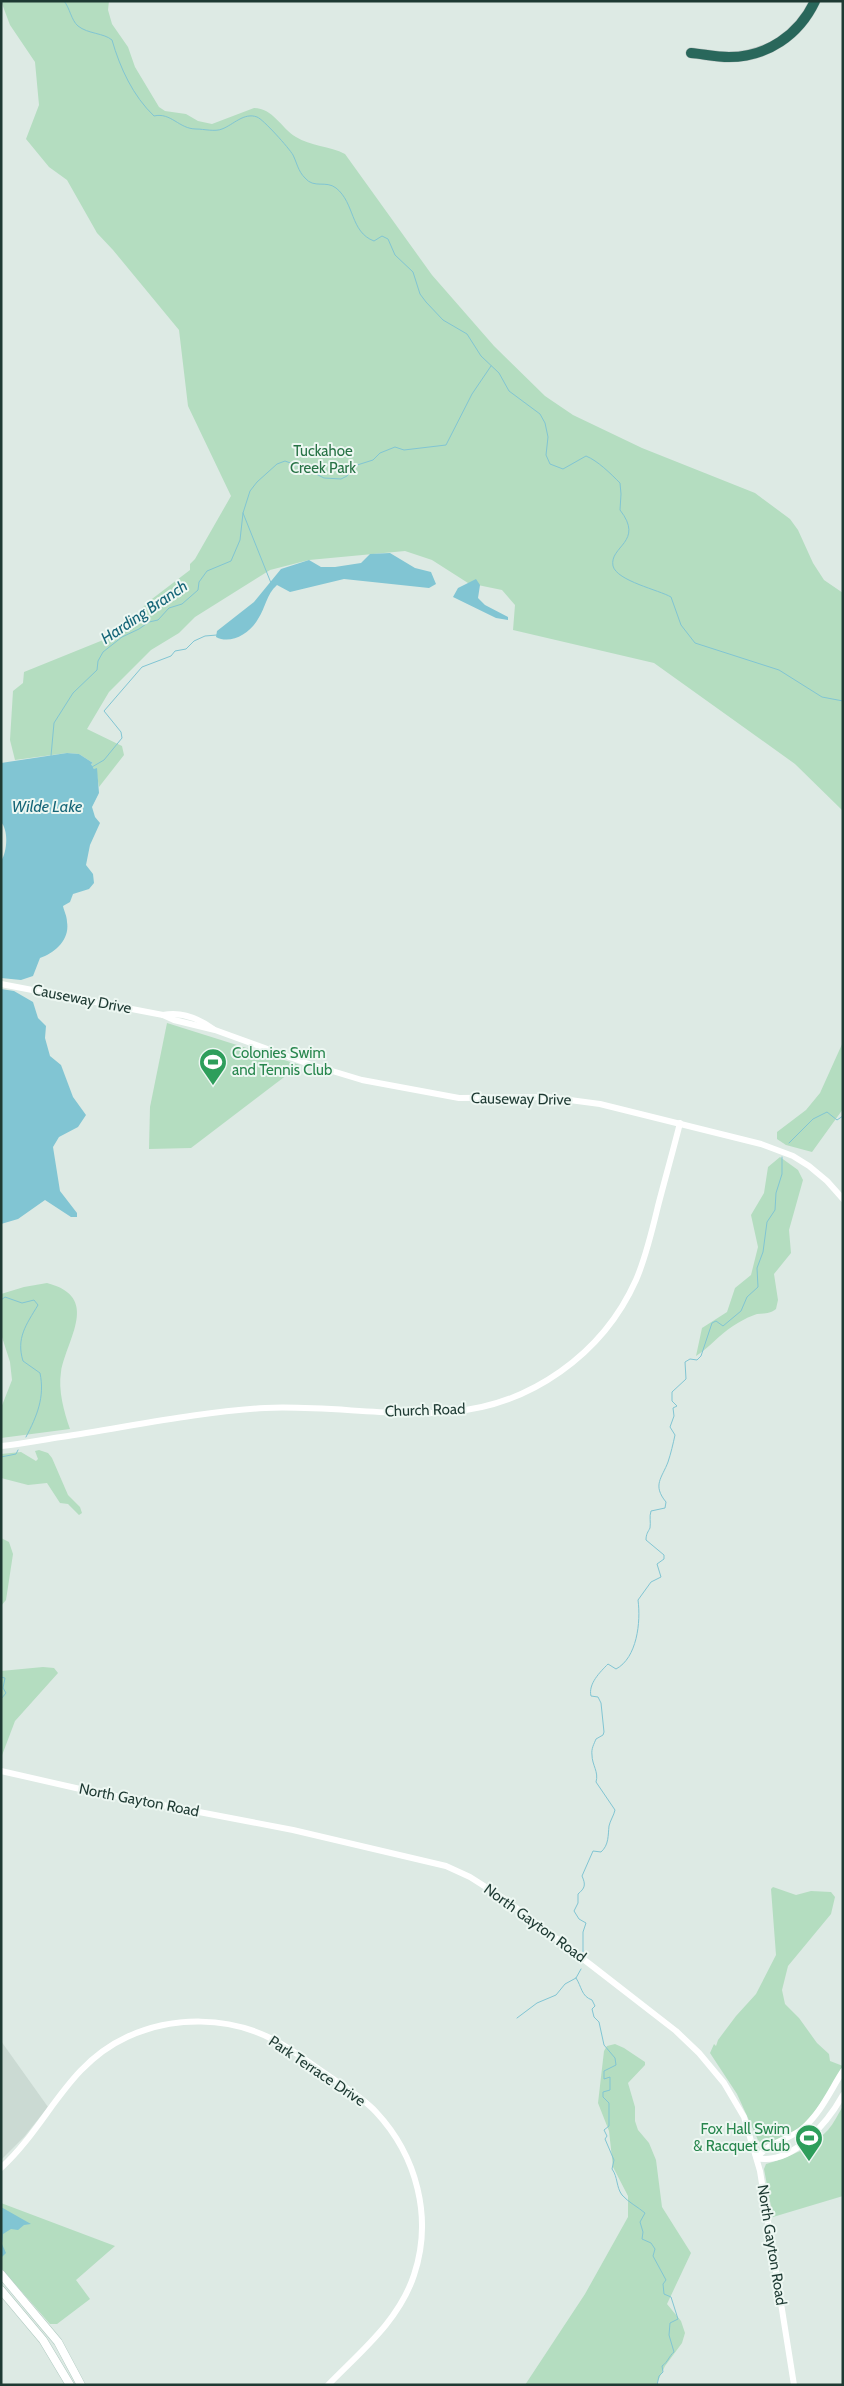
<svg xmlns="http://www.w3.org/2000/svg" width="844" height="2386" viewBox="0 0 844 2386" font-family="Cabin,sans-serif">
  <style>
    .built { fill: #cbdad3 }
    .green { fill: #b4ddc0 }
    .water { fill: #81c5d3 }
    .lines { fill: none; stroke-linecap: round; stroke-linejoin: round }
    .stream { stroke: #81c5d3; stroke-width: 1 }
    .secondary-casing { stroke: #b0cac1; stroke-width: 9 }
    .motorway-casing { stroke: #bcc4c2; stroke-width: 11 }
    .tertiary { stroke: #fff; stroke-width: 6 }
    .secondary { stroke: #fff; stroke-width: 8 }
    .motorway { stroke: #29675b; stroke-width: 10 }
    .labels { text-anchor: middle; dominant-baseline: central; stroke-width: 4; stroke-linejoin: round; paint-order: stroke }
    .park-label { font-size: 15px; fill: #277245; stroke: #edf7f2 }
    .street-label { font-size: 15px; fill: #1e3a33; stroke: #edf7f2 }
    .leisure-label { font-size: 15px; fill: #27864d; stroke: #edf7f2; text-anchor: start }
    .water-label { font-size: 16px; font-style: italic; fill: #166678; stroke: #edf7f2 }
  </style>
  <rect width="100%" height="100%" fill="#ddeae4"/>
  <polygon class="built" points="1,2041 48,2107 24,2137 1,2160"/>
  <g class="green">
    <path d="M1,1h108l-1,9 4,14 16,23 7,20 24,40 6,4 21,3 12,7 14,3 42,-16c19,0 27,20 42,29 14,9 34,9 49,17l87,121 62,71 51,50 28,19 69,33 113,45 35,26 8,11 15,33 11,17 19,13v218l-48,-47 -141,-101 -141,-33 2,-25 -13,-15 -34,-7 -36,-23 -27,-9 -96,9 -39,10 -75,47 -16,16 -28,17 -42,42 -22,37 35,17 2,9 -25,32 -3,-18h-2l-3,-5 2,-1 -14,-9 -12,-1 -52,7 -5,-20 3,-49 10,-8 1,-11 94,-38 30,-32 42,-32v-6l5,-5 36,-63 -43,-90 -9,-76 -66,-80 -16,-17 -30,-53 -18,-13 -23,-28 13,-34 -4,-43 -25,-37z"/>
    <polygon points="167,1023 300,1065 191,1148 149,1149 150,1107"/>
    <polygon points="843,1042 843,1109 812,1152 786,1145 777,1139 777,1132 806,1110 820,1093"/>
    <path d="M780,1157l18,13 5,10 -14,50 2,23 -17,21 4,26 -2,9c-6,5 -11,4 -19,5 -7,2 -18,8 -24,12 -14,9 -23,21 -37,30l6,-28 25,-16 8,-24 16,-13 7,-28 -7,-32 13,-22 4,-26z"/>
    <path d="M47,1283c54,14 20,55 14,89 -3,18 3,40 9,57l-69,9v-30l11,-28 -2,-18 -9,-28v-40l23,-7z"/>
    <polygon points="39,1450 48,1453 52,1458 68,1495 80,1507 82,1513 79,1515 68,1504 60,1503 47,1483 28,1485 1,1478 1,1454 21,1452 36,1461 38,1459 35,1451"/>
    <polygon points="1,1538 9,1542 13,1554 6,1600 1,1606"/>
    <polygon points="43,1667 54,1668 58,1673 15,1721 1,1758 1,1671"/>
    <path d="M773,1887l23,8 15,-4 20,1 4,5 -4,17 -43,52 -6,24 3,14 14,14 18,25 12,11 1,7 13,5v2c-18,29 -42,74 -79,78l-6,-6 -21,-46 -27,-41 4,-9 2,2 2,-6 18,-24 20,-22 20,-39 -5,-66z"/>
    <polygon points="615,2044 624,2048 645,2062 645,2065 628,2083 635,2107 635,2121 638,2130 649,2143 656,2160 662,2207 691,2253 667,2304 681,2321 685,2333 682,2343 665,2366 656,2385 525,2385 585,2294 628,2217 628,2196 613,2167 609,2131 598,2103 604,2051 607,2046"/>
    <path d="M843,2106v90l-70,21 -9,-48 2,-5c22,-6 47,-17 62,-34 6,-7 10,-16 15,-24z"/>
    <polygon points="1,2203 115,2246 76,2280 90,2299 57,2324 50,2324 1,2268"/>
  </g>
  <g class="water">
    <path d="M390,553l25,15 16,4 5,12 -7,4 -85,-9 -54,13 -13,-7c-11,10 -11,22 -19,34 -8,14 -27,26 -42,18l1,-6 37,-29 27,-33 28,-9 12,7h14l26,-4 9,-9z"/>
    <polygon points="476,579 480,585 478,598 485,605 508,617 508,620 496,618 453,597 458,588"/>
    <path d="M67,753l12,1 14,9 -2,1 3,5 3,-1 2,25 -7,14 3,10 5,6 -10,22 -4,20 7,9 1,9 -5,6 -16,5 -3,8 -7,4c1,5 4,10 4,16 3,18 -12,31 -27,36l-7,18 -12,4 -20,-2v-117c6,-9 8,-30 0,-39v-59z"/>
    <polygon points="1,989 14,991 33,1002 38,1018 46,1026 45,1038 50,1056 61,1065 73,1097 86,1115 78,1127 59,1137 53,1147 60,1191 77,1213 77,1217 71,1217 45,1200 18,1219 1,1224"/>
    <polygon points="1,2207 31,2224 24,2225 18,2230 11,2229 3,2234 2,2244 6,2253 2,2257 1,2257"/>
  </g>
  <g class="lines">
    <g class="stream">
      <path d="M64,1c6,7 7,19 14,25 10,8 26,7 34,14 8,28 21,56 42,76 17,-4 25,13 42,13 8,0 19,3 26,0 11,-4 22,-17 35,-12 6,2 32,31 36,38 4,8 5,16 12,23 9,11 21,2 31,10 19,15 14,44 38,53l8,-5 6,3 7,16 18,17 7,22 6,8 17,18 24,14 14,22 18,17 10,18 31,23 5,9 3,14 -2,18 4,9 13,5 23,-13c12,5 24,17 34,27l1,11 -1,16c25,32 -11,36 -7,56 4,15 46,24 58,31l10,28 14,18 84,27 43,27 21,4"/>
      <polyline points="243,513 271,583"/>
      <polyline points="51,756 54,723 73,693 97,670 98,661 103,652 122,637 139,629 149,622 158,620 169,608 182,604 198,590 199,582 207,571 231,561 240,540 243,513 250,491 257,482 277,464 285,461 304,468 324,478 341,479 347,476 354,466 373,460 380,453 395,447 404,450 446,445 472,394 491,366"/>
      <polyline points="92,767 104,760 122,738 121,732 104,711 142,667 171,656 175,651 186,649 194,641 205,636 217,635"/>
      <polyline points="789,1143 813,1119 827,1112 837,1120 843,1116"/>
      <path d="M1,1300l4,-3 17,6 12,-3 4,5c-12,20 -22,33 -15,56l17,12c5,24 -3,43 -14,64"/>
      <polyline points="1,1457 16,1454 18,1450"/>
      <polyline points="1,1677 5,1678 3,1688 6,1693 1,1699"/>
      <path d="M583,1952v-20l3,-9 -7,-4 -5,-8 4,-8v-9c7,-6 8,-9 4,-18l11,-25 8,1c8,-7 7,-17 8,-26 1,-5 5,-11 6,-16l-19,-28c3,-10 -4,-17 -4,-27 -1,-6 2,-11 4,-16l7,-4 1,-3 -3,-29 -3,-6 -7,-1c-3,-12 9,-24 17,-32l8,5c21,-11 25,-47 22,-69l13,-18 10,-5 -4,-13 7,-5v-4l-18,-15c0,-6 2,-8 4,-12 1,-6 -1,-11 1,-17l14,-3 1,-6c-14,-17 -4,-24 2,-40 3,-9 5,-18 7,-27l-5,-8 4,-11 -1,-8 4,-2 -5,-5v-9l14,-13 -1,-17 5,-3 7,1 4,-4 11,-33 4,-2 7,5 18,-15 6,-14 11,-10 -1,-19 6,-16 4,-30 8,-12 1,-17 6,-19v-17"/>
      <path d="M576,1978c6,9 5,18 16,22l3,6 -3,3 2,8 5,5 5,23 11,13 1,7 -12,6v8l6,-2v13l-7,2v5l6,6v23l-5,4 3,6 -2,3 9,21 -2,9c6,8 4,18 10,26 6,7 16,12 23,18l-5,9 3,10 -1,7 9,4 4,6 -2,7 13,24 -3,4 1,10 7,3 7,22 -8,4 -1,12 5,17c-5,4 -6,10 -12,14l1,6 -4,4 -2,9"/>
      <polyline points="517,2018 537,2003 556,1995 565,1984 576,1978 581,1969"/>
    </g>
    <g class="secondary-casing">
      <g id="secondary">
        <polyline points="1,2274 58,2342 81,2385"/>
        <polyline points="1,2290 43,2340 70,2385"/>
      </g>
    </g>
    <g class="motorway-casing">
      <path id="motorway" d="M691,53c12,1 25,4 38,4 38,0 70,-22 86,-56"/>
    </g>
    <g class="tertiary">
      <polyline points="1,984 163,1015 174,1020 215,1030 309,1064 362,1080 459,1098 547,1097 600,1104 761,1144 793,1156 809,1166 827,1181 843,1199"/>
      <path d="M163,1015c19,-4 35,3 50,14"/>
      <path d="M1,1446c20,-2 40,-6 60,-9 67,-10 136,-25 204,-29 61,-3 123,9 184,4 81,-6 154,-58 187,-132 10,-23 16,-49 22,-74 7,-27 15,-55 22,-83"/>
      <polyline points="1,1771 89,1791 293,1830 446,1866 470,1877 503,1898 591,1965 676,2031 699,2053 724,2083 744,2117 760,2171 794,2385"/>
      <path d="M843,2071c-13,20 -22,42 -41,58 -14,11 -35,14 -45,29 35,8 71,-36 86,-63"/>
      <path d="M1,2168c47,-43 65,-103 126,-131 46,-21 102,-21 147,3 18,9 33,21 49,32 18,13 38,24 53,40 41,44 57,106 38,163 -15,46 -54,77 -86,110"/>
    </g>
    <use href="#secondary" class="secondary"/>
    <use href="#motorway" class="motorway"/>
  </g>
  <defs>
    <g id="stadium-pin" transform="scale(1.4375)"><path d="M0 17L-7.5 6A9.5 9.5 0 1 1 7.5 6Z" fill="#2e9e5b" stroke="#edf7f2"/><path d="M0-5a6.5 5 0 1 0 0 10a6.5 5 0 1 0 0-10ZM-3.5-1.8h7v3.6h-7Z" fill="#fff"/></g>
  </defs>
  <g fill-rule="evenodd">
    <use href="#stadium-pin" x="213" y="1062"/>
    <use href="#stadium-pin" x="809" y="2138"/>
  </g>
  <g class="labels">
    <g class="park-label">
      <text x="323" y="451">Tuckahoe<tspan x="323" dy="17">Creek Park</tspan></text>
    </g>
    <g class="street-label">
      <text transform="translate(82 999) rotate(11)">Causeway Drive</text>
      <text transform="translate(521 1099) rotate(1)">Causeway Drive</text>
      <text transform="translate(425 1410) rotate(-2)">Church Road</text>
      <text transform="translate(139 1800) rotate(11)">North Gayton Road</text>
      <text transform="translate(535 1923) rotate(36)">North Gayton Road</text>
      <text transform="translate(317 2071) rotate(34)">Park Terrace Drive</text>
      <text transform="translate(772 2245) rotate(81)">North Gayton Road</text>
    </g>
    <g class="leisure-label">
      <text x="232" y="1053">Colonies Swim<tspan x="232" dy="17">and Tennis Club</tspan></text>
      <text x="790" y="2129" text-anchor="end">Fox Hall Swim<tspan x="790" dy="17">&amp; Racquet Club</tspan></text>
    </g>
    <g class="water-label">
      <text transform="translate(144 612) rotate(-34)">Harding Branch</text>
      <text x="47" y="806">Wilde Lake</text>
    </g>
  </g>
  <rect width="844" height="2386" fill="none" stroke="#1e3a33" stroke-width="5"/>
</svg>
